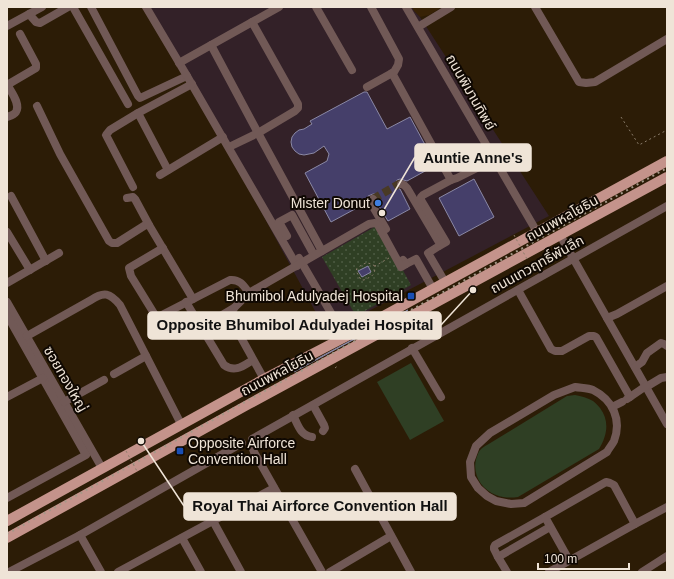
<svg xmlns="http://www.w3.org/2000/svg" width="674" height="579" viewBox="0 0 674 579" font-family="Helvetica,'Noto Sans Thai',sans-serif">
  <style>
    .built { fill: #382206 }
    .medical { fill: #332128 }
    .garden { fill: url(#garden-dots) }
    .pitch { fill: #2f3f24 }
    .building { fill: #453f6a; stroke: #8a88a5 }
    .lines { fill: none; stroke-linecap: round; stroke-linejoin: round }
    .minor-tunnel { stroke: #493a25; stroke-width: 8; stroke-dasharray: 8 4; stroke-linecap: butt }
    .path { stroke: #8a7c6a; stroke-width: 1; stroke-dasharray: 2 3; stroke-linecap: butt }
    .minor { stroke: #715956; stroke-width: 8 }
    .major { stroke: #c4938b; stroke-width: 10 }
    .rail { stroke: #a59888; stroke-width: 2; stroke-dasharray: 2 4; stroke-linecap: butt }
    .path-bridge { stroke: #8a7c6a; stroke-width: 1; stroke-dasharray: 2 3; stroke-linecap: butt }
    .shop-dot { fill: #3f7fe0; stroke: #0f0802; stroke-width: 1.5 }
    .transit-dot { fill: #1a4fb4; stroke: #0f0802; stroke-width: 1.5 }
    .labels { text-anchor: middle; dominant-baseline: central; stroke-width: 4; stroke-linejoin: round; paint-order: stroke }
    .street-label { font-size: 14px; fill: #efe4d7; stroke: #0f0802 }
    .poi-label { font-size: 14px; fill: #efe4d7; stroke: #0f0802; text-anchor: end }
    .leader { fill: none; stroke: #efe4d7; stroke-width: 1.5 }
    .callout-dot { fill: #efe4d7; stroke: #0f0802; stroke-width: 1.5 }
    .callout { fill: #efe4d7; stroke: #efe4d7; stroke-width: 1.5 }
    .callout-label { font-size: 15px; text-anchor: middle; font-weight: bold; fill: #111 }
  </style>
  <defs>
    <pattern id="garden-dots" width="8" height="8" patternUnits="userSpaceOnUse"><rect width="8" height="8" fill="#2f3f24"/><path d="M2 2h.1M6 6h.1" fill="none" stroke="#4d5b43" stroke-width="1.8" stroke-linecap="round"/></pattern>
  </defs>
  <rect width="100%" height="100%" fill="#2c1c06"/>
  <polygon class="built" points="412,7 442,7 429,15 420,17 414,11"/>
  <polygon class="medical" points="150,7 412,7 414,11 420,17 549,216 327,333"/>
  <polygon class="garden" points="378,225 411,285 356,316 322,257"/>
  <g class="pitch">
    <polygon points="411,363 444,421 410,440 377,382"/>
    <path d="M575,395c6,1 13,3 18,6 3,2 5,5 7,7 10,13 7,28 -1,41l-81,48c-7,1 -14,1 -22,-2 -16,-6 -26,-24 -18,-41 1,-4 5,-7 9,-9l80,-49z"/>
  </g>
  <g class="building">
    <polygon points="364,92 367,92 387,129 410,117 436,165 407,181 400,179 397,180 396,183 396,185 397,188 400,189 410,209 388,221 377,203 378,200 378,196 376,194 373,194 368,196 366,201 366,203 331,222 305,173 327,161 329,154 324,146 314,153 304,155 299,154 295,151 292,147 291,142 292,137 295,133 299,130 304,129 312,124 310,121"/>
    <polygon points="474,179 494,217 459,236 439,198"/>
    <polygon points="368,266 371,272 362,277 358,271"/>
    <polygon points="408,310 294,372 294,371"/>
  </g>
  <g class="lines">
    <polyline class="minor-tunnel" points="373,199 399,184 401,184"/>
    <g class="path">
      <polyline points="621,117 639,145 667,130"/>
      <path d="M375,266c-9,-5 -10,-3 -18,2l-1,3 5,9h3c8,-4 11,-4 11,-14l14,-8"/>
      <polyline points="335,368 339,365"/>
    </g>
    <g class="minor">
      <polyline points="73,7 128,104"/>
      <polyline points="91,7 138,96 140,98 187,76"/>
      <polyline points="146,7 187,76 297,266"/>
      <polyline points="316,7 352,70"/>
      <polyline points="406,7 537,232"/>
      <polyline points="535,7 579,82 586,83 595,82 667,39"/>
      <polyline points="29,14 36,22 40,23 68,7"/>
      <polyline points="7,26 42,7"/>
      <polyline points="418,27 451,7"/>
      <polyline points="211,45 258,133 322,251"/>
      <polyline points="179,63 279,7"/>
      <polyline points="392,73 451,180 457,178 495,159"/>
      <path d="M7,84c4,8 14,20 9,28 -2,3 -6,4 -9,5"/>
      <polyline points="7,85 36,68 36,64 20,34"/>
      <polyline points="367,87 394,72 398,65 399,59 371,7"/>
      <polyline points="37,106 60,154 109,241 112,243 117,243 147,224 149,225 193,299"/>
      <polyline points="138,113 168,170"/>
      <polyline points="229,147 258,133 295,111 298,108 298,104 252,22"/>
      <polyline points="160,175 223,137"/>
      <polyline points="401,184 404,185 407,188 440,244 439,246 428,253 445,282"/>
      <polyline points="133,187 106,135 110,130 138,113 192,84"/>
      <polyline points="11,196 46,261"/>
      <polyline points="127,198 133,197 135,199 149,225"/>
      <polyline points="373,199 371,202 372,205 386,229"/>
      <polyline points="7,232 30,270"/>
      <polyline points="560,235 667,424"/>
      <polyline points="287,236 279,222 292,215 314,255"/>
      <polyline points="439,246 446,242 421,200 421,197 423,195 451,180"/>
      <path d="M163,248l-34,20 2,8 24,39 3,2 72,-37c10,-1 14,6 19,13"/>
      <polyline points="299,258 345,337"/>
      <polyline points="403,260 406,264 416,259 433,289"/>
      <polyline points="7,283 59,253"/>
      <polyline points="518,290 551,349 555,351 562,351 589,336 594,336 596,337 630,397"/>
      <polyline points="7,302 102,468"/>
      <path d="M186,302l38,63c11,8 19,1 29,-5"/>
      <polyline points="7,315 86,455 7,498"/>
      <polyline points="607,318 617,314 667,286"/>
      <polyline points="202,327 234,308"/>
      <path d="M27,336l64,-36c13,-9 19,-7 29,5l61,119"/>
      <polyline points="412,348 441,397"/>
      <polyline points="635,367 642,362 647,353 661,343 664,344 667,346"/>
      <polyline points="114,374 146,356"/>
      <polyline points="264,379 233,323 231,315 234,308 249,293 369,224 375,223 378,225 401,267 406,264"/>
      <path d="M575,387c5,1 13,1 18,3 20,10 29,30 21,51 -2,4 -5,7 -7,11l-83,51 -13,1 -15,-3 -9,-5 -9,-8 -7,-11 -1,-15 6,-16 14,-13 64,-38z"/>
      <polyline points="646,387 661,378 667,377"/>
      <polyline points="7,397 43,378"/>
      <polyline points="627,399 646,386"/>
      <polyline points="64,402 104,380"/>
      <polyline points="313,405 324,425 325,428 323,431"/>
      <polyline points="612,407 622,402"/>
      <path d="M293,415c5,10 7,20 19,22"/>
      <polyline points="355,469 411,572"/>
      <polyline points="381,517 417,499"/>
      <polyline points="213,521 241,572"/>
      <polyline points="80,535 101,572"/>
      <polyline points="182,538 201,572"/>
      <polyline points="498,557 494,549 494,547 495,545 545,517"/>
      <polyline points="569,560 545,517 606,482 610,483 614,485 635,524"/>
      <polyline points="9,572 80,535 242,443"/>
      <polyline points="118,572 274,488"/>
      <polyline points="322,572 254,452 252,446 252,439 667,206"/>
      <polyline points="330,572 391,536"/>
      <polyline points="507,572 498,557 550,527"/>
      <polyline points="549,572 635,524 667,507"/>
      <polyline points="642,572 667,556"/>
    </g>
    <g class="major">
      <polyline points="7,521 264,379 345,337 667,161"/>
      <polyline points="7,538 249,404 667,177"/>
    </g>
    <polyline class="rail" points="7,534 667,168"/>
    <g class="path-bridge">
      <polyline points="514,235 527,259"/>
      <polyline points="126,451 138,473"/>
    </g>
  </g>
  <circle class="shop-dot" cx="378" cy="203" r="4"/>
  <g class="transit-dot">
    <rect x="407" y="292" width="8" height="8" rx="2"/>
    <rect x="176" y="447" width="8" height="8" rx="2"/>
  </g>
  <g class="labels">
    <g class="street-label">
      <text transform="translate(471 92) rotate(60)">ถนนพิมานทิพย์</text>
      <text transform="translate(562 218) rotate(-29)">ถนนพหลโยธิน</text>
      <text transform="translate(537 264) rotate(-29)">ถนนเทวฤทธิ์พันลึก</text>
      <text transform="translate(277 373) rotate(-28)">ถนนพหลโยธิน</text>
      <text transform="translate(66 379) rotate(60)">ซอยทองใหญ่</text>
    </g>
    <g class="poi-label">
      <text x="370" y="203">Mister Donut</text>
      <text x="403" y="296">Bhumibol Adulyadej Hospital</text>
      <text x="188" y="443" text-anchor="start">Opposite Airforce<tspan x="188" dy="16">Convention Hall</tspan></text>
    </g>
  </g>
  <path class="leader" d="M382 213L415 157M473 290L441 325M141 441L184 506"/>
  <g class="callout-dot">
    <circle cx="382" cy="213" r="4"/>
    <circle cx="473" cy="290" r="4"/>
    <circle cx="141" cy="441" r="4"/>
  </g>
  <g class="callout">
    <rect x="415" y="144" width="116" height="27" rx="4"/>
    <rect x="148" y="312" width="293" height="27" rx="4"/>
    <rect x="184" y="493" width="272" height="27" rx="4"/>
  </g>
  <g class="callout-label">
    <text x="473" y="163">Auntie Anne's</text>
    <text x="295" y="330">Opposite Bhumibol Adulyadei Hospital</text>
    <text x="320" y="511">Royal Thai Airforce Convention Hall</text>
  </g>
  <rect width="674" height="579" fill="none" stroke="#efe4d7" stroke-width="16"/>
  <path d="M538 563v6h91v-6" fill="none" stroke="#efe4d7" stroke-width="2"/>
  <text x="544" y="563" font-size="12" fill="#efe4d7" stroke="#0f0802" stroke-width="3" paint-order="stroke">100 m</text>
</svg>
